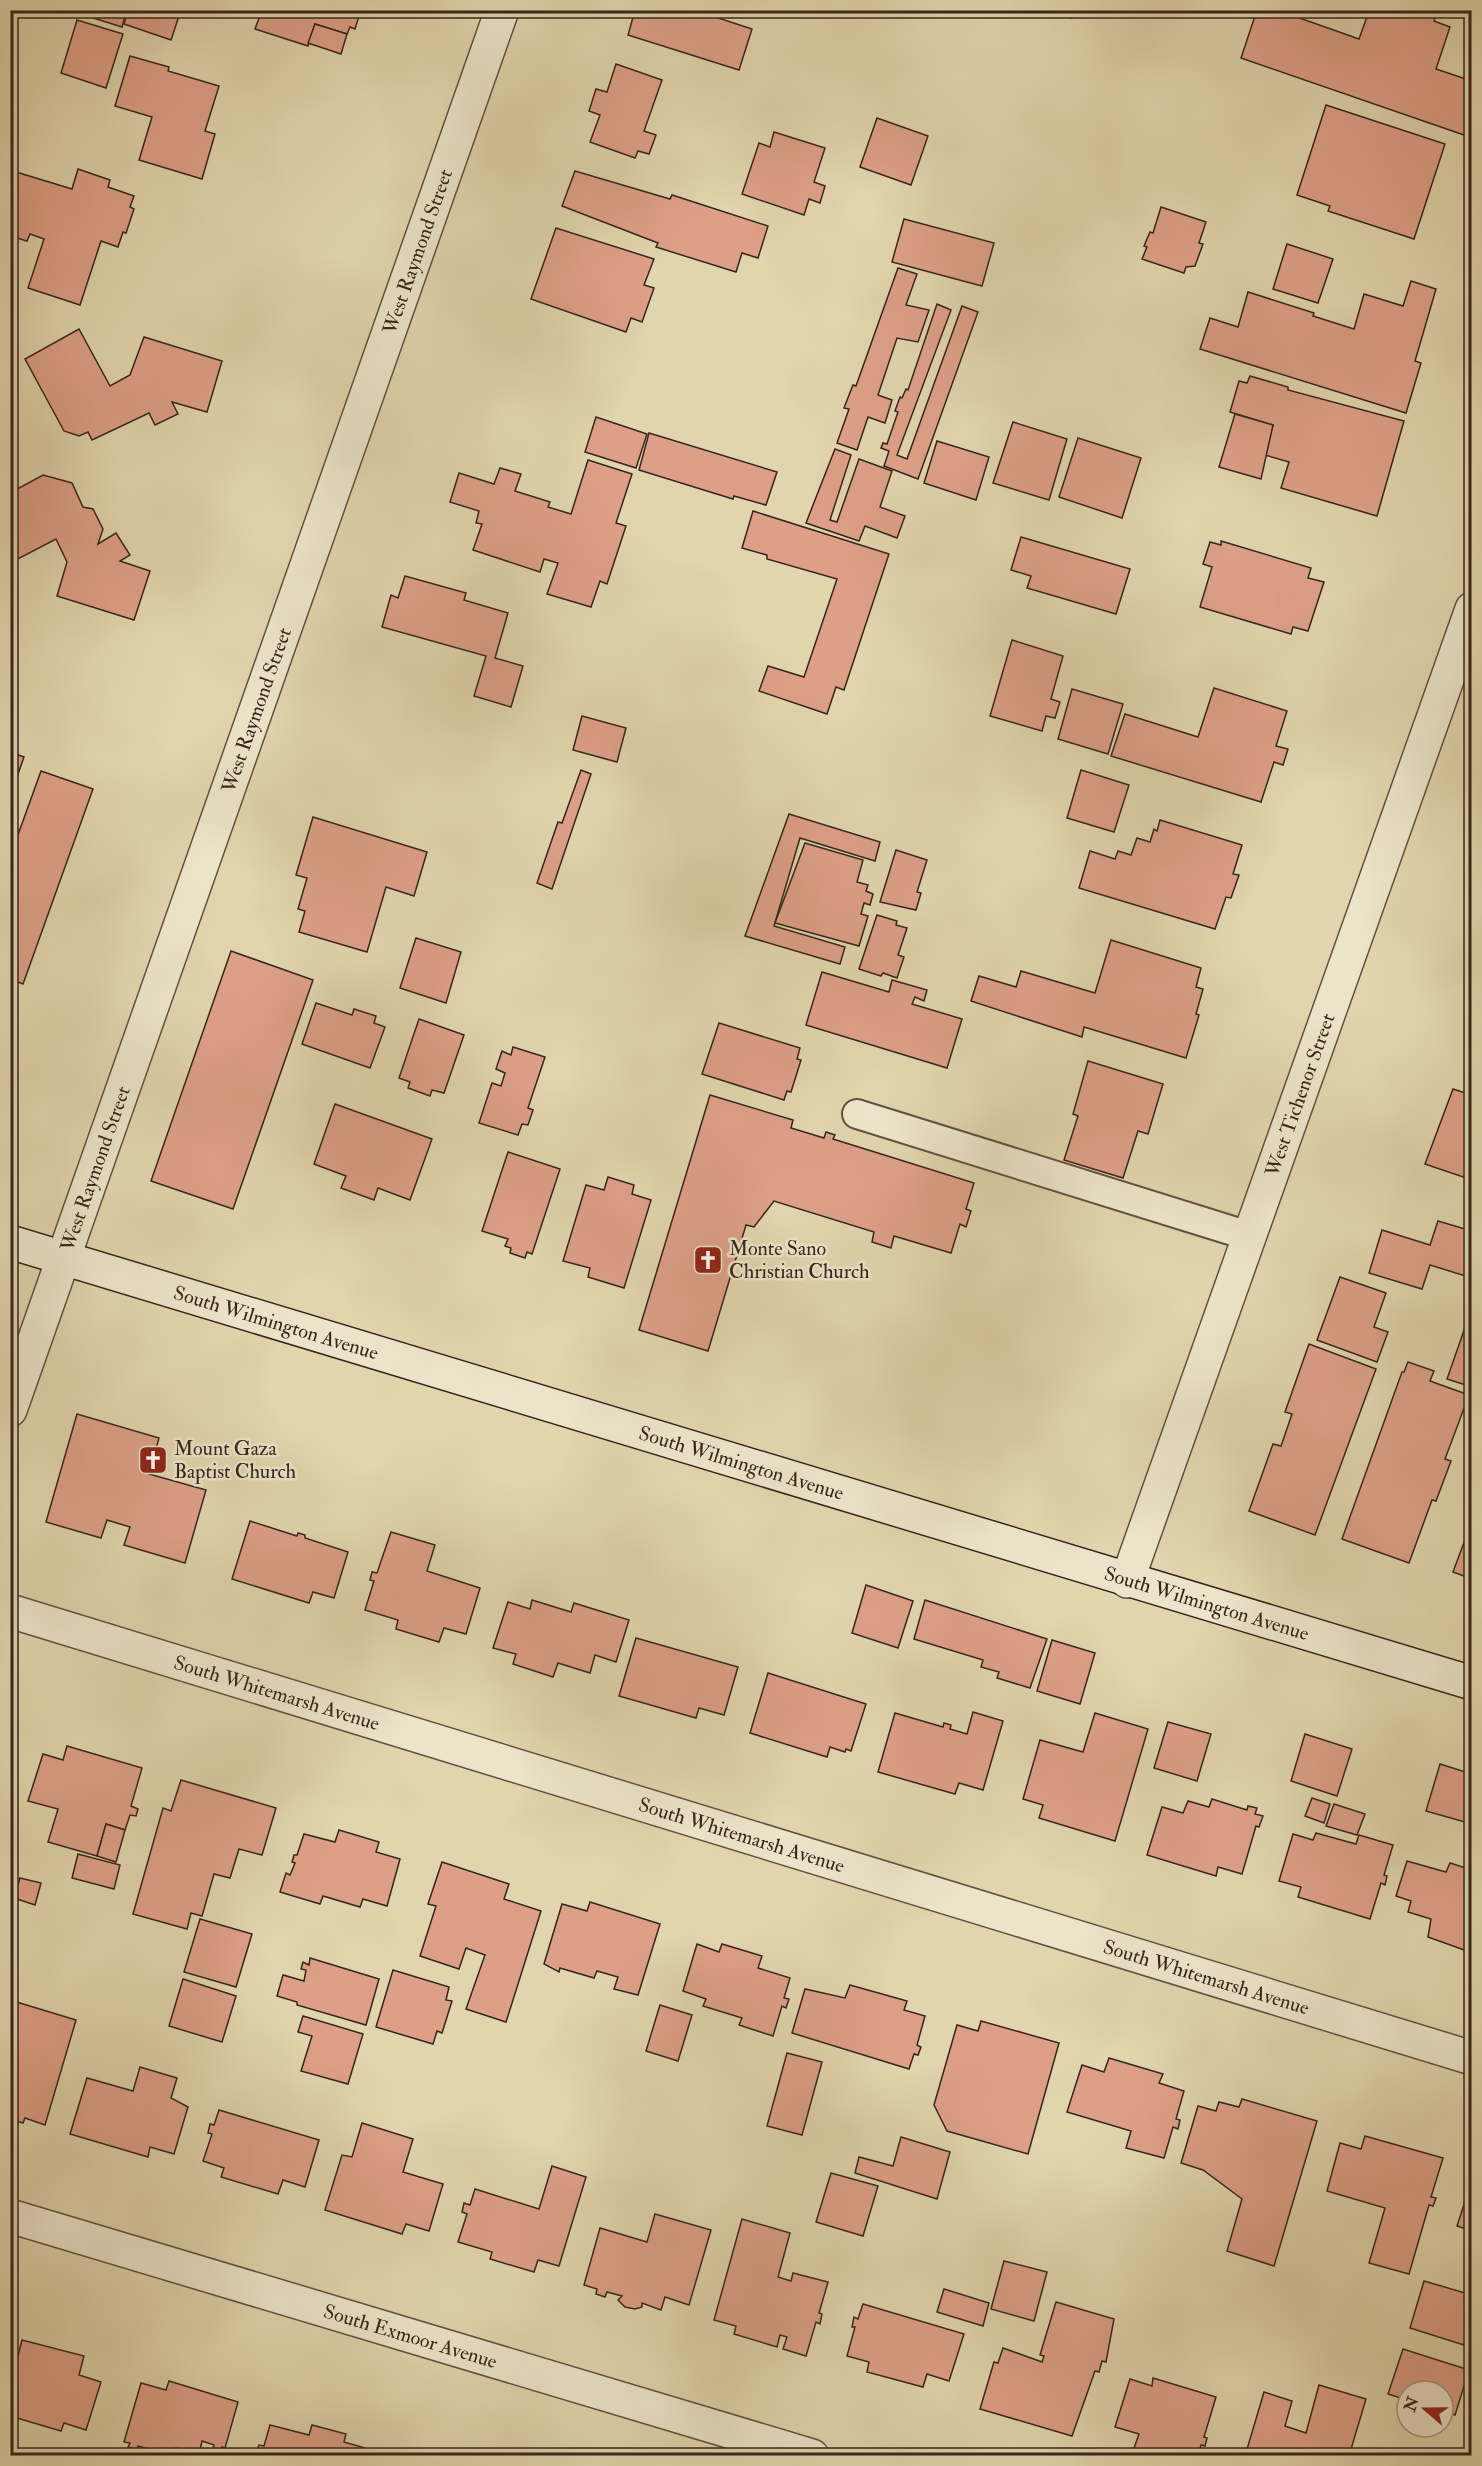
<svg xmlns="http://www.w3.org/2000/svg" width="1482" height="2466" viewBox="0 0 1482 2466" font-family="'IM FELL Double Pica',serif">
  <style>
    .building { fill: #dda087; stroke: #37251c; stroke-width: 1.5 }
    .lines { fill: none; stroke-linecap: round; stroke-linejoin: round }
    .service-casing { stroke: #625140; stroke-width: 32 }
    .minor-casing { stroke: #625140; stroke-width: 36 }
    .secondary-casing { stroke: #37251c; stroke-width: 36 }
    .service { stroke: #ece4ca; stroke-width: 28 }
    .minor { stroke: #ece4ca; stroke-width: 33 }
    .secondary { stroke: #ece4ca; stroke-width: 33 }
    .labels { text-anchor: middle; dominant-baseline: central; stroke-width: 5; stroke-linejoin: round; paint-order: stroke }
    .street-label { font-size: 20px; fill: #37251c; stroke: #ece4ca }
    .poi-label { font-size: 20px; fill: #37251c; stroke: #ece4ca; text-anchor: start }
  </style>
  <rect width="100%" height="100%" fill="#e1d5ad"/>
  <filter id="stains"><feTurbulence type="fractalNoise" baseFrequency=".00333" numOctaves="4"/><feColorMatrix values="0 0 0 0 .2 0 0 0 0 .09 0 0 0 0 .02 0 0 0 .5 -.17"/></filter>
  <radialGradient id="worn" r=".72"><stop offset=".6" stop-color="#630" stop-opacity="0"/><stop offset="1" stop-color="#630" stop-opacity=".3"/></radialGradient>
  <g class="building">
    <polygon points="68,10 127,10 122,27"/>
    <polygon points="128,10 181,10 171,40 124,24"/>
    <polygon points="262,10 357,10 360,13 355,29 350,27 347,34 315,24 308,46 255,29"/>
    <polygon points="635,10 707,10 706,14 752,29 739,70 628,35"/>
    <polygon points="1045,10 1073,10 1071,18"/>
    <polygon points="1257,10 1277,10 1359,39 1369,11 1381,15 1382,10 1402,10 1420,17 1421,10 1436,14 1434,21 1450,27 1436,69 1472,81 1472,113 1464,135 1241,58"/>
    <polygon points="77,20 123,34 106,88 61,73"/>
    <polygon points="315,24 347,34 341,54 308,43"/>
    <polygon points="130,56 169,67 168,71 219,86 205,131 215,134 202,179 139,160 152,117 115,106"/>
    <polygon points="616,64 662,80 644,131 656,135 649,154 638,151 635,158 590,142 600,115 589,111 596,89 607,92"/>
    <polygon points="1326,105 1445,144 1414,239 1328,211 1330,206 1297,195"/>
    <polygon points="877,118 928,136 911,185 860,167"/>
    <polygon points="774,132 825,148 814,182 825,186 820,203 809,199 804,215 742,194 759,143 770,147"/>
    <polygon points="78,169 110,180 108,187 134,196 130,207 134,209 126,233 123,232 118,247 101,241 80,305 28,288 44,239 30,234 27,241 10,236 10,188 16,172 72,189"/>
    <polygon points="575,171 670,199 672,195 768,226 758,258 742,253 736,272 656,247 658,243 562,206"/>
    <polygon points="1161,207 1206,222 1199,243 1203,244 1195,266 1186,267 1184,273 1142,259 1147,247 1144,246 1150,232 1153,233"/>
    <polygon points="904,219 994,243 982,286 892,262"/>
    <polygon points="556,228 654,259 644,285 654,288 642,322 631,318 626,332 531,299"/>
    <polygon points="1287,244 1333,259 1318,303 1273,289"/>
    <polygon points="898,268 917,274 906,305 929,310 918,342 897,338 878,395 892,400 885,423 868,417 857,450 837,443 849,409 844,408 853,385 856,386"/>
    <polygon points="1411,281 1436,289 1415,361 1421,363 1406,413 1200,349 1210,318 1238,327 1248,292 1314,313 1313,316 1354,329 1364,294 1403,306"/>
    <polygon points="937,304 951,310 897,455 907,459 962,306 978,312 918,479 884,466 889,451 881,448 883,443 887,444 898,412 895,411 900,397 902,398 906,389 908,390"/>
    <polygon points="79,329 110,386 130,375 144,337 222,361 207,412 172,402 178,414 155,425 149,413 92,440 88,432 79,436 64,431 25,359"/>
    <polygon points="1250,376 1288,387 1288,390 1404,421 1377,516 1281,488 1289,462 1265,455 1273,425 1230,412 1239,381 1247,383"/>
    <polygon points="1235,414 1273,425 1261,479 1219,467"/>
    <polygon points="596,417 647,434 636,468 585,452"/>
    <polygon points="1013,422 1067,439 1049,500 993,483"/>
    <polygon points="649,433 777,472 766,505 734,496 733,499 639,470"/>
    <polygon points="1078,438 1141,458 1122,518 1059,497"/>
    <polygon points="937,441 989,457 976,500 924,483"/>
    <polygon points="835,449 851,455 830,520 837,522 859,459 892,471 880,507 905,516 897,538 865,526 859,541 806,523"/>
    <polygon points="588,460 632,474 616,523 626,526 607,584 600,581 591,607 547,594 558,563 544,559 540,572 473,550 482,524 476,523 479,511 450,502 459,473 494,484 500,468 521,474 515,491 550,502 548,507 571,514"/>
    <polygon points="43,475 72,483 83,507 93,509 103,529 98,544 116,533 130,555 120,561 150,571 134,620 57,596 67,562 56,539 10,563 10,493"/>
    <polygon points="753,511 889,554 844,690 836,687 827,714 759,691 768,666 804,677 837,579 767,559 767,555 742,548"/>
    <polygon points="1021,537 1130,569 1116,614 1027,588 1031,576 1011,570"/>
    <polygon points="1221,541 1311,568 1308,578 1324,582 1308,631 1293,627 1291,634 1200,607 1212,567 1203,564 1210,542 1221,545"/>
    <polygon points="405,576 466,593 464,600 508,613 495,658 523,666 511,707 474,696 486,656 382,627 391,595 398,598"/>
    <polygon points="1012,640 1063,656 1051,699 1060,702 1055,718 1046,716 1042,731 990,716"/>
    <polygon points="1214,688 1287,711 1276,746 1288,749 1283,765 1274,762 1261,802 1111,756 1125,714 1198,737"/>
    <polygon points="1072,689 1123,704 1108,754 1058,739"/>
    <polygon points="582,716 626,728 617,762 573,750"/>
    <polygon points="10,752 24,757 10,797"/>
    <polygon points="581,770 591,774 552,889 537,883 558,822 562,823"/>
    <polygon points="1081,770 1129,785 1114,832 1067,818"/>
    <polygon points="41,771 93,789 23,984 10,979 10,857"/>
    <polygon points="789,814 880,842 875,861 800,838 774,926 845,947 840,964 745,936"/>
    <polygon points="313,817 427,852 414,896 386,887 367,952 299,932 305,911 298,909 307,878 296,875"/>
    <polygon points="1160,820 1242,845 1233,874 1239,875 1231,898 1226,897 1215,929 1079,888 1090,851 1115,859 1118,851 1131,855 1137,838 1150,842 1154,829 1157,831"/>
    <polygon points="805,843 863,860 857,882 868,885 866,891 873,894 870,905 864,903 861,914 868,916 859,946 775,923"/>
    <polygon points="896,850 927,860 917,892 921,893 916,910 880,902"/>
    <polygon points="877,915 897,921 896,925 907,928 898,955 904,957 897,978 883,973 881,976 859,969"/>
    <polygon points="416,938 461,952 446,1003 400,988"/>
    <polygon points="1111,940 1201,968 1196,987 1203,989 1196,1014 1199,1015 1186,1058 1084,1027 1082,1037 971,1001 979,976 1016,987 1021,971 1095,993"/>
    <polygon points="231,951 313,980 233,1209 151,1181"/>
    <polygon points="822,972 889,992 892,980 927,990 924,1001 915,997 912,1004 962,1019 947,1068 806,1025"/>
    <polygon points="316,1003 352,1015 354,1009 376,1016 374,1023 385,1027 370,1068 302,1044"/>
    <polygon points="419,1019 464,1035 444,1093 432,1090 430,1096 408,1088 410,1082 399,1078"/>
    <polygon points="719,1023 800,1048 797,1059 801,1060 791,1092 787,1091 784,1100 702,1074"/>
    <polygon points="513,1047 545,1057 528,1108 533,1110 528,1125 522,1124 518,1135 479,1123 492,1083 501,1086 505,1073 496,1069 502,1051 511,1055"/>
    <polygon points="1088,1061 1163,1084 1148,1134 1138,1131 1123,1178 1064,1160 1078,1116 1073,1114"/>
    <polygon points="1453,1089 1472,1095 1472,1180 1425,1164"/>
    <polygon points="710,1095 793,1120 791,1128 824,1138 826,1132 835,1135 833,1139 974,1183 966,1209 971,1211 966,1227 960,1224 951,1253 894,1236 891,1248 872,1242 874,1232 774,1201 754,1227 746,1225 708,1351 639,1330"/>
    <polygon points="335,1104 432,1139 410,1200 378,1188 374,1200 341,1188 346,1176 314,1164"/>
    <polygon points="508,1152 560,1169 532,1254 527,1252 525,1258 510,1253 511,1248 505,1246 508,1239 482,1231"/>
    <polygon points="608,1177 634,1185 632,1194 651,1200 624,1288 588,1277 590,1268 563,1261 586,1185 604,1190"/>
    <polygon points="1438,1221 1472,1231 1472,1278 1430,1265 1422,1289 1369,1273 1382,1230 1430,1245"/>
    <polygon points="1340,1277 1386,1293 1374,1327 1388,1332 1377,1362 1317,1340"/>
    <polygon points="1468,1319 1472,1320 1472,1387 1447,1379"/>
    <polygon points="1309,1344 1376,1369 1315,1535 1249,1511 1273,1444 1281,1446 1292,1414 1285,1412"/>
    <polygon points="1408,1362 1434,1371 1430,1381 1469,1395 1445,1459 1451,1461 1436,1501 1432,1500 1409,1563 1342,1539 1402,1372 1404,1372"/>
    <polygon points="77,1414 159,1438 149,1474 206,1490 185,1563 124,1545 130,1527 107,1520 101,1538 46,1522"/>
    <polygon points="250,1521 297,1536 298,1533 305,1535 305,1538 348,1552 334,1598 313,1592 309,1603 232,1579"/>
    <polygon points="1472,1521 1472,1579 1453,1572"/>
    <polygon points="391,1532 435,1545 427,1571 480,1588 466,1634 444,1628 439,1642 396,1629 398,1620 365,1610 374,1581 370,1580 372,1572 377,1573"/>
    <polygon points="866,1585 913,1601 898,1648 852,1633"/>
    <polygon points="532,1600 571,1612 574,1603 629,1620 616,1662 595,1655 590,1673 558,1663 553,1677 513,1664 516,1654 493,1648 508,1602 530,1609"/>
    <polygon points="925,1600 1047,1639 1030,1688 997,1678 999,1672 981,1667 983,1660 914,1639"/>
    <polygon points="636,1638 738,1667 724,1715 699,1708 696,1718 619,1696"/>
    <polygon points="1052,1640 1095,1653 1080,1704 1037,1691"/>
    <polygon points="768,1673 866,1704 851,1751 846,1749 845,1752 830,1747 827,1757 750,1733"/>
    <polygon points="973,1712 1003,1721 983,1790 959,1783 955,1794 878,1772 895,1713 943,1727 944,1723 951,1725 950,1729 967,1734"/>
    <polygon points="1095,1713 1148,1729 1115,1841 1039,1818 1043,1805 1023,1799 1040,1740 1083,1752"/>
    <polygon points="1168,1722 1211,1734 1197,1781 1154,1768"/>
    <polygon points="1305,1734 1352,1749 1337,1796 1291,1781"/>
    <polygon points="67,1746 142,1768 131,1806 138,1809 136,1816 130,1815 125,1830 106,1824 97,1856 48,1842 58,1809 28,1801 43,1754 63,1760"/>
    <polygon points="1440,1764 1472,1774 1472,1824 1426,1811"/>
    <polygon points="181,1780 276,1808 262,1855 239,1849 230,1878 214,1874 202,1916 191,1913 187,1929 133,1914 163,1808 171,1811"/>
    <polygon points="1312,1798 1330,1804 1324,1823 1305,1816"/>
    <polygon points="1212,1799 1247,1810 1248,1806 1257,1808 1255,1814 1263,1816 1259,1827 1256,1826 1242,1874 1218,1867 1216,1876 1147,1855 1162,1807 1183,1813 1188,1801 1209,1807"/>
    <polygon points="1334,1804 1365,1814 1357,1835 1326,1826"/>
    <polygon points="106,1824 125,1830 116,1862 97,1856"/>
    <polygon points="339,1830 379,1842 376,1852 400,1859 387,1906 363,1899 360,1907 323,1896 320,1904 280,1892 286,1873 290,1875 295,1863 292,1862 294,1855 297,1855 304,1834 335,1842"/>
    <polygon points="1316,1833 1356,1844 1359,1835 1393,1845 1384,1875 1387,1876 1385,1885 1381,1883 1370,1919 1298,1897 1301,1887 1279,1881 1293,1834 1313,1840"/>
    <polygon points="78,1854 120,1865 114,1889 72,1878"/>
    <polygon points="1407,1861 1446,1872 1450,1863 1472,1870 1472,1949 1468,1948 1467,1951 1428,1937 1431,1919 1408,1912 1411,1901 1396,1896"/>
    <polygon points="442,1862 509,1884 504,1899 541,1911 506,2022 466,2009 485,1955 466,1948 459,1969 420,1956 436,1906 428,1904"/>
    <polygon points="20,1878 41,1883 35,1905 14,1898"/>
    <polygon points="590,1902 660,1924 638,1995 614,1989 618,1977 597,1971 594,1978 560,1968 559,1972 544,1964 562,1904 587,1911"/>
    <polygon points="200,1919 252,1934 236,1987 184,1972"/>
    <polygon points="697,1944 719,1952 722,1944 762,1956 758,1968 790,1978 784,1998 789,1999 786,2008 782,2006 773,2036 739,2025 742,2018 703,2006 706,1999 683,1991"/>
    <polygon points="310,1958 379,1979 366,2025 297,2005 297,2002 277,1996 283,1975 304,1981 306,1970 301,1969 303,1962 309,1965"/>
    <polygon points="393,1970 449,1987 446,2000 452,2001 442,2033 437,2031 433,2044 376,2027"/>
    <polygon points="183,1979 236,1996 222,2042 169,2026"/>
    <polygon points="850,1985 907,2001 904,2010 925,2016 917,2045 921,2047 918,2055 914,2054 909,2069 792,2033 805,1989 845,1998"/>
    <polygon points="10,2000 76,2020 45,2125 25,2118 23,2123 10,2119"/>
    <polygon points="660,2005 692,2015 678,2061 646,2051"/>
    <polygon points="303,2016 363,2034 348,2084 301,2071 312,2036 298,2032"/>
    <polygon points="981,2021 1059,2043 1028,2154 947,2131 934,2105 957,2025 978,2031"/>
    <polygon points="787,2053 822,2062 802,2135 767,2126"/>
    <polygon points="1109,2058 1163,2074 1159,2083 1184,2091 1176,2119 1180,2120 1178,2129 1173,2127 1164,2158 1126,2148 1131,2131 1067,2112 1082,2065 1104,2072"/>
    <polygon points="140,2067 177,2078 171,2098 188,2107 174,2154 150,2147 148,2157 70,2134 87,2078 133,2091"/>
    <polygon points="1242,2099 1317,2121 1274,2266 1227,2251 1242,2199 1203,2170 1181,2163 1198,2106 1216,2111 1219,2102 1239,2107"/>
    <polygon points="219,2110 319,2140 305,2187 283,2180 278,2194 221,2177 224,2168 203,2161 212,2134 208,2133 210,2124 214,2125"/>
    <polygon points="362,2123 413,2139 403,2172 443,2184 429,2231 406,2224 402,2234 325,2210 342,2155 352,2157"/>
    <polygon points="1365,2136 1443,2158 1431,2197 1436,2198 1433,2206 1429,2205 1409,2274 1369,2263 1385,2208 1327,2191 1340,2143 1361,2149"/>
    <polygon points="901,2137 950,2152 937,2199 855,2173 859,2157 893,2166"/>
    <polygon points="552,2166 586,2177 559,2266 538,2260 534,2272 490,2259 492,2252 458,2242 467,2214 462,2212 464,2203 470,2205 475,2189 539,2209"/>
    <polygon points="831,2173 878,2186 863,2236 816,2222"/>
    <polygon points="1472,2180 1472,2231 1457,2226"/>
    <polygon points="655,2214 711,2230 689,2305 665,2297 661,2310 642,2303 642,2307 635,2309 625,2307 618,2300 622,2296 607,2292 605,2297 596,2294 597,2289 584,2285 600,2228 647,2242"/>
    <polygon points="742,2219 790,2233 778,2277 791,2281 793,2273 828,2282 819,2313 822,2314 820,2324 816,2322 806,2356 783,2349 787,2337 780,2335 777,2347 734,2334 736,2326 714,2320"/>
    <polygon points="1004,2261 1047,2272 1034,2321 991,2309"/>
    <polygon points="1424,2281 1472,2295 1472,2339 1466,2337 1464,2345 1410,2328"/>
    <polygon points="944,2289 989,2303 983,2326 937,2312"/>
    <polygon points="1056,2302 1114,2319 1106,2362 1102,2361 1099,2372 1095,2371 1072,2436 980,2409 994,2362 998,2363 1003,2348 1042,2362 1044,2356 1040,2355"/>
    <polygon points="863,2304 964,2334 949,2381 927,2374 923,2387 867,2372 869,2362 847,2356 855,2327 852,2327 854,2317 858,2319"/>
    <polygon points="22,2340 84,2356 79,2375 101,2382 86,2430 64,2423 61,2431 10,2416 10,2387"/>
    <polygon points="1403,2349 1469,2370 1455,2415 1452,2414 1450,2420 1443,2418 1443,2391 1407,2391 1407,2400 1388,2394"/>
    <polygon points="1153,2378 1216,2397 1204,2437 1207,2438 1205,2446 1201,2445 1198,2456 1148,2456 1133,2451 1139,2434 1115,2427 1130,2379 1152,2386"/>
    <polygon points="169,2381 238,2402 225,2448 222,2447 221,2452 213,2450 214,2445 202,2441 199,2455 176,2448 174,2456 138,2446 138,2450 128,2447 130,2443 124,2442 141,2383 166,2390"/>
    <polygon points="1319,2385 1366,2399 1349,2456 1245,2456 1264,2392 1292,2401 1285,2426 1306,2433"/>
    <polygon points="270,2425 309,2435 312,2425 346,2434 344,2442 365,2448 363,2456 260,2456 256,2452 259,2445 264,2446"/>
  </g>
  <g class="lines">
    <g class="service-casing">
      <polyline id="service" points="857,1114 1249,1236"/>
    </g>
    <g class="minor-casing">
      <g id="minor">
        <path id="s1" d="M10,1410l492,-1400"/>
        <path id="s2" d="M1127,1581l345,-972"/>
        <path id="s3" d="M10,1611l1462,447"/>
        <path id="s4" d="M10,2216l802,240"/>
      </g>
    </g>
    <g class="secondary-casing">
      <g id="secondary">
        <path id="s5" d="M10,1242l1462,441"/>
      </g>
    </g>
    <use href="#service" class="service"/>
    <use href="#minor" class="minor"/>
    <use href="#secondary" class="secondary"/>
  </g>
  <defs>
    <g id="church-square" transform="scale(1.5)"><rect x="-9" y="-9" width="18" height="18" rx="4" fill="#8f2418" stroke="#ece4ca"/><path d="M-1.2-6h2.4v3.5h3.3v2.4h-3.3V6h-2.4V-.1h-3.3v-2.4h3.3Z" fill="#fff"/></g>
  </defs>
  <g fill-rule="evenodd">
    <use href="#church-square" x="708" y="1260"/>
    <use href="#church-square" x="153" y="1460"/>
  </g>
  <g class="labels">
    <g class="street-label">
      <text stroke="none"><textPath href="#s1" startOffset="1228">West Raymond Street</textPath></text>
      <text stroke="none"><textPath href="#s1" startOffset="742">West Raymond Street</textPath></text>
      <text stroke="none"><textPath href="#s2" startOffset="516">West Tichenor Street</textPath></text>
      <text stroke="none"><textPath href="#s1" startOffset="256">West Raymond Street</textPath></text>
      <text stroke="none"><textPath href="#s5" startOffset="278">South Wilmington Avenue</textPath></text>
      <text stroke="none"><textPath href="#s5" startOffset="764">South Wilmington Avenue</textPath></text>
      <text stroke="none"><textPath href="#s5" startOffset="1250">South Wilmington Avenue</textPath></text>
      <text stroke="none"><textPath href="#s3" startOffset="279">South Whitemarsh Avenue</textPath></text>
      <text stroke="none"><textPath href="#s3" startOffset="765">South Whitemarsh Avenue</textPath></text>
      <text stroke="none"><textPath href="#s3" startOffset="1251">South Whitemarsh Avenue</textPath></text>
      <text stroke="none"><textPath href="#s4" startOffset="418">South Exmoor Avenue</textPath></text>
    </g>
    <g class="poi-label">
      <text x="729" y="1248">Monte Sano<tspan x="729" dy="23">Christian Church</tspan></text>
      <text x="174" y="1448">Mount Gaza<tspan x="174" dy="23">Baptist Church</tspan></text>
    </g>
  </g>
  <rect width="1482" height="2466" fill="none" stroke="#e1d5ad" stroke-width="36"/>
  <rect x="12" y="12" width="1458" height="2442" fill="none" stroke="#37251c" stroke-width="3"/>
  <rect x="18" y="18" width="1446" height="2430" fill="none" stroke="#37251c" stroke-width="1.5"/>
  <g transform="translate(1425 2409) rotate(290)"><circle r="28" fill="#ece4ca" stroke="#a49884" stroke-width="1.5"/>
  <path d="M0-4.5L10 22L0 15L-10 22Z" fill="#8f2418"/>
  <text y="-9" font-size="16" font-weight="bold" text-anchor="middle" fill="#37251c">N</text>
  </g>
  <rect width="100%" height="100%" filter="url(#stains)"/>
  <rect width="100%" height="100%" fill="url(#worn)"/>
</svg>
